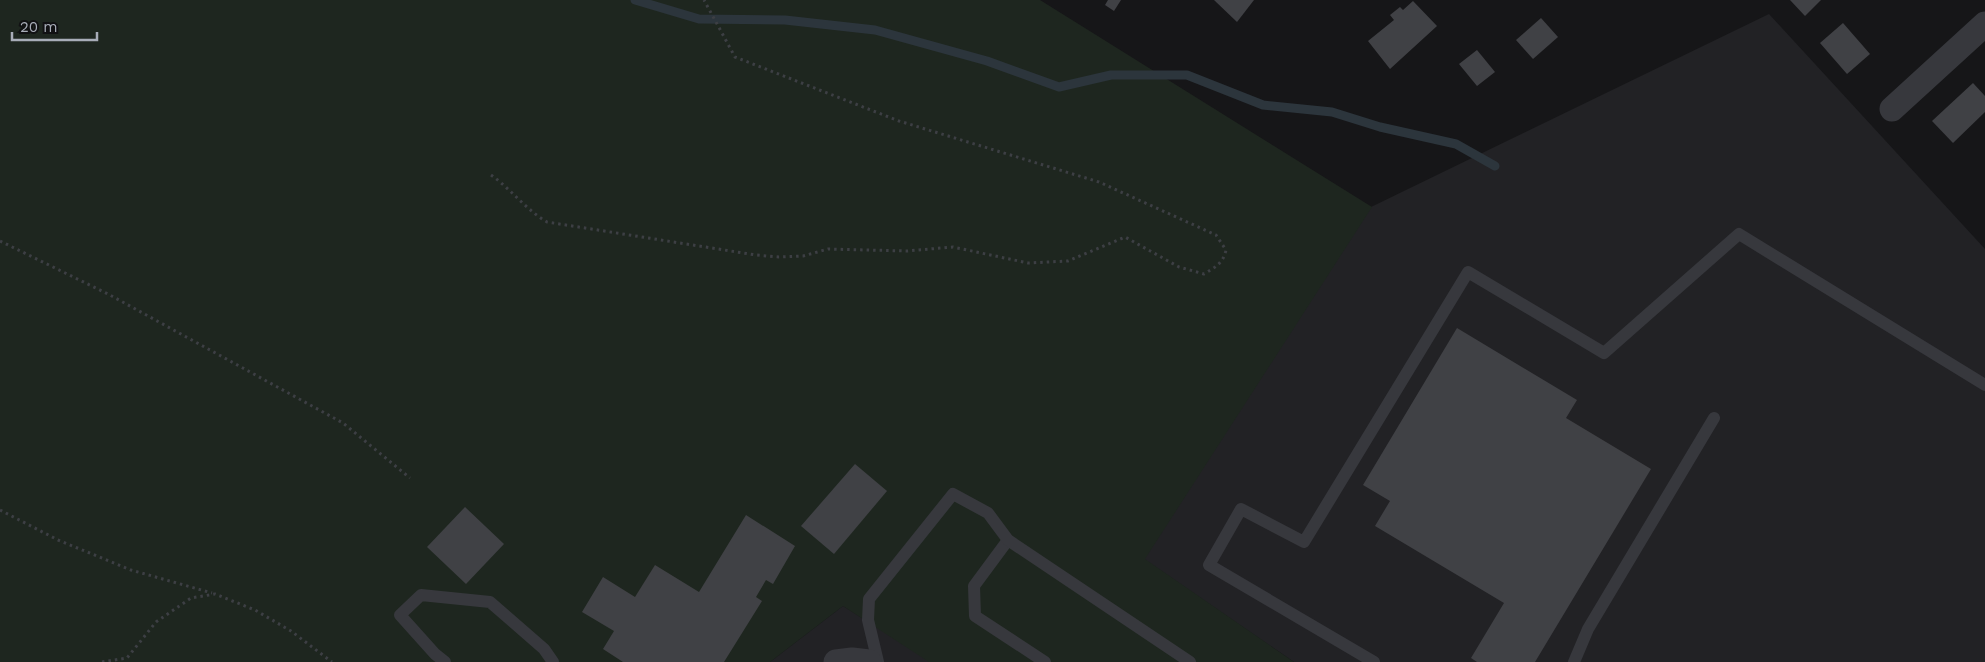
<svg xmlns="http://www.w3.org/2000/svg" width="1985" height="662" viewBox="0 0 1985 662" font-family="'Work Sans',sans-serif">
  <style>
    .built { fill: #222225 }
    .green { fill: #1e261f }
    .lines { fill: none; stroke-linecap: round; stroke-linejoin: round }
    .stream { stroke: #2c353c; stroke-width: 9 }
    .building { fill: #404145 }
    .path { stroke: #3d3f44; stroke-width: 3; stroke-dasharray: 2.5 4; stroke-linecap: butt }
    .lane { stroke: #37383d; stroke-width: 12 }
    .street { stroke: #37383d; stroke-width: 25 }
  </style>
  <rect width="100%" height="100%" fill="#161618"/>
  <g class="built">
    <polygon points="1769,14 1985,249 1985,662 1294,662 1144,559 1371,207"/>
    <polygon points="843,606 932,662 770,662"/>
  </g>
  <polygon class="green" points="0,0 1040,0 1372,207 1145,559 1294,662 929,662 843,606 770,662 0,662"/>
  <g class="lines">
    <polyline class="stream" points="635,0 699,19 785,20 875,30 987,61 1059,87 1111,75 1187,75 1263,105 1332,112 1380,127 1456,144 1495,166"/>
  </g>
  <g class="building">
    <polygon points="1108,0 1121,0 1114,11 1105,5"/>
    <polygon points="1214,0 1254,0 1237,22"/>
    <polygon points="1790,0 1821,0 1805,16"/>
    <polygon points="1413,1 1437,26 1390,69 1368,41 1394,20 1390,15 1400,7 1403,10"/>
    <polygon points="1541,18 1558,37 1533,59 1516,40"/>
    <polygon points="1843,23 1870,54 1847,74 1820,43"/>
    <polygon points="1477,50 1495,72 1477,86 1459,64"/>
    <polygon points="1973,83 1985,96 1985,112 1953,143 1932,121"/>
    <polygon points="1457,328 1577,400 1566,418 1651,469 1535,662 1477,662 1471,658 1504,603 1375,526 1390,501 1363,485"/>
    <polygon points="855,464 887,491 834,554 801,526"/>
    <polygon points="465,507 504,544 466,584 427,547"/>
    <polygon points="746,515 795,546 773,584 766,580 756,597 762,601 724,662 623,662 603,649 614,631 582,612 603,577 635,597 655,565 699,592"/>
  </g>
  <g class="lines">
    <g class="path">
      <path d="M491,175c20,14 34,34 56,47l209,33 23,2 24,-1 25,-7 79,2 46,-4 75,16 40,-2 57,-24 54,30 25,7c11,-7 19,-10 22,-24l-10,-15 -117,-53 -200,-61 -164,-64 -31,-57"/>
      <polyline points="0,241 108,294 343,423 410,478"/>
      <polyline points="0,510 58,540 131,570 212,593"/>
      <polyline points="102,662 127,658 156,622 191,598 215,594 255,610 291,631 332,662"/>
    </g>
    <g class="lane">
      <polyline points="1008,540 974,586 975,616 1045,662"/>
      <polyline points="445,662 435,654 400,615 421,595 490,602 544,649 553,662"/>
      <polyline points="878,662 868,620 869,599 953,494 988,513 1008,540 1190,662"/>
      <polyline points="1374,662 1209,565 1241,509 1304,542 1468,272 1604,353 1739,234 1985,385"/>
      <polyline points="1574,662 1588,629 1714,418"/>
    </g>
    <g class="street">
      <polyline points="1892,109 1985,24"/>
      <polyline points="836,662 852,660 869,662"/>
    </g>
  </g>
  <path d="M12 32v8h85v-8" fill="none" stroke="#a8adb8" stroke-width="2.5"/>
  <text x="20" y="32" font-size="15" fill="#a8adb8" stroke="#111113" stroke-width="4" paint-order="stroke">20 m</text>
</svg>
